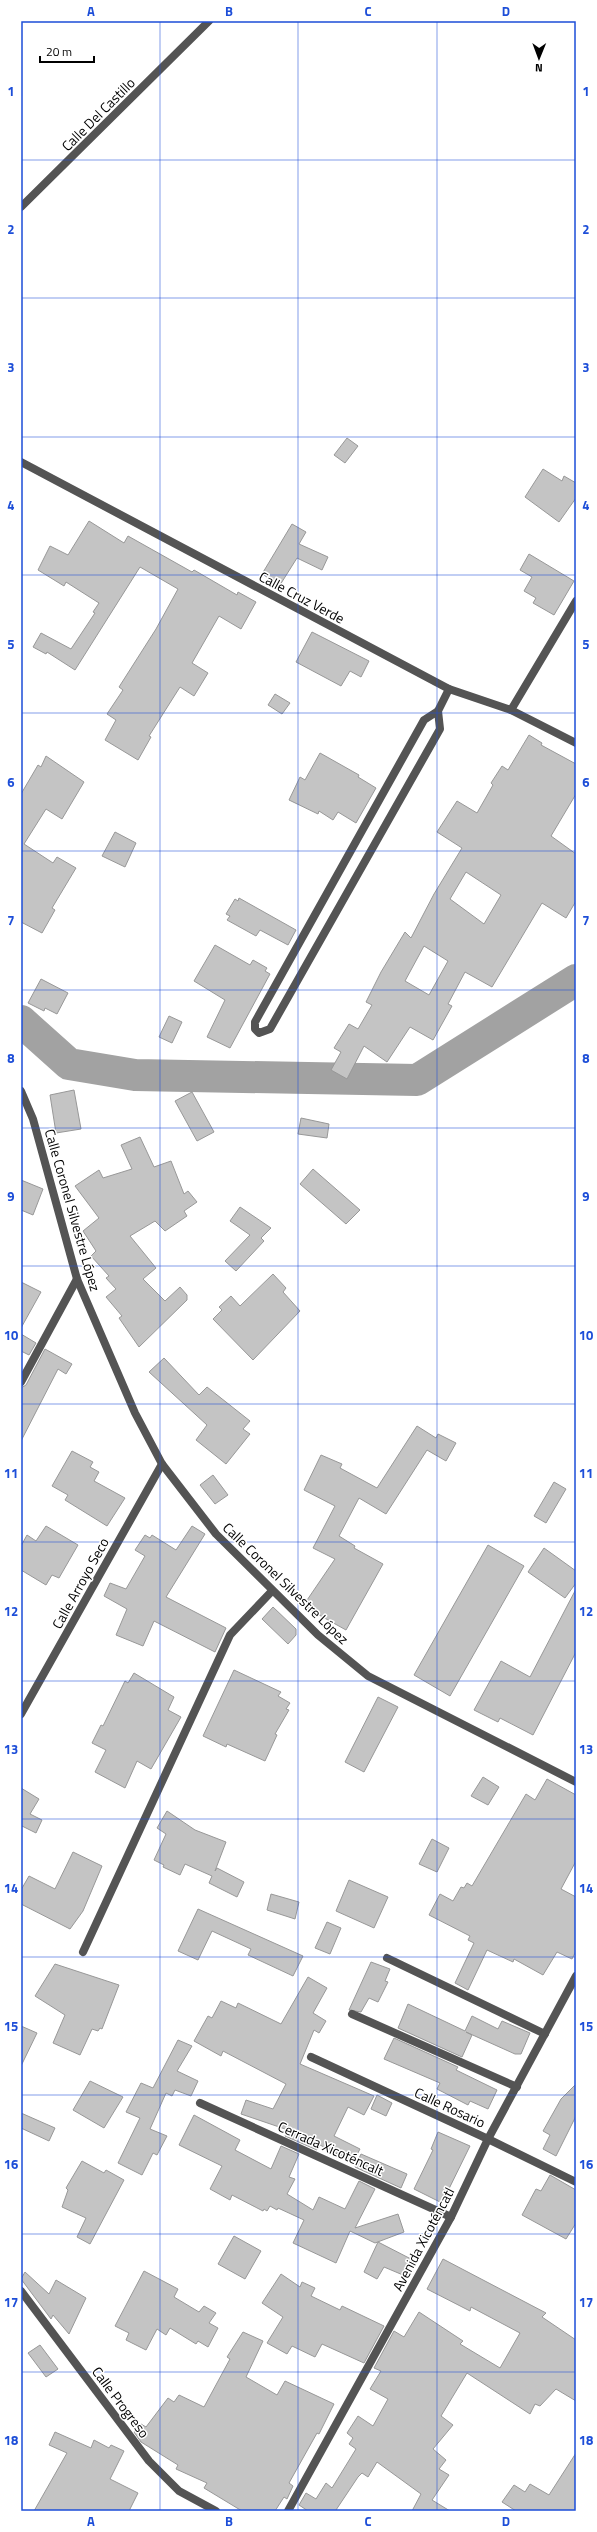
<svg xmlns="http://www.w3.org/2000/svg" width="597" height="2532" viewBox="0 0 597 2532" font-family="'Titillium Web',sans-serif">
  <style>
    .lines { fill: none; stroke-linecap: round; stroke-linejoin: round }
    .river { stroke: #a2a2a2; stroke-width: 32 }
    .building { fill: #c4c4c4; stroke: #989898; fill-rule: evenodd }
    .street { stroke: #545454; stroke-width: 8 }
    .grid { fill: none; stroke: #1d4ed8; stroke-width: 1; stroke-opacity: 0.55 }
    .labels { text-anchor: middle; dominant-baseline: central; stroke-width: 3; stroke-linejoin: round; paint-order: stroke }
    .street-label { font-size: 14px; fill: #000; stroke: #fff }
    .neatline { fill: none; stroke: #1d4ed8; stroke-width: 1.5 }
    .grid-label { font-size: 13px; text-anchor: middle; font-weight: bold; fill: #1d4ed8 }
  </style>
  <rect width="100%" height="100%" fill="#fff"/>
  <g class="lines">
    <polyline class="river" points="21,1021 69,1064 135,1075 417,1080 576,980"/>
  </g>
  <g class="building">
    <polygon points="347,438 358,446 345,463 334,455"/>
    <polygon points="543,469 562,481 564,476 576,483 576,498 559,522 525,497"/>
    <polygon points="89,521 124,543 128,536 192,572 194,570 237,595 238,592 256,602 241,629 219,616 192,663 208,673 194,696 180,687 149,736 151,737 138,760 105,740 116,720 107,714 123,690 119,687 156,629 178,589 140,567 75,670 47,652 46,654 33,647 41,633 71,649 95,613 93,612 99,603 66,582 64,586 38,570 50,546 68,555"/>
    <polygon points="292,524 306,532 299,544 328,557 322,570 297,558 280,585 262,574"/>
    <polygon points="529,554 574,581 554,615 533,603 536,598 524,591 532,577 520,570"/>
    <polygon points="312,632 369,661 361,677 350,671 341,686 296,662"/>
    <polygon points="275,694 290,703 282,714 268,705"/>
    <path d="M529,735l13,8 -1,2 35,19v30l-25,42 25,18v47l-10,17 -24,-15 -50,84 -27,-15 -17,32 4,2 -19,34 -23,-13 -23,35 -23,-16 -17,33 -16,-9 10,-18 -7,-4 15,-24 9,5 14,-24 -6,-3 15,-30 24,-40 6,6 23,-44 28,-46 -25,-16 20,-31 20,12 16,-28 -2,-2 11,-17 6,4zM466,872l35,23 -17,29 -34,-25zM424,946l24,15 -19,34 -24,-14z"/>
    <polygon points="320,753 359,775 358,777 376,788 356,823 338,812 333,820 319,811 318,814 289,800 300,777 305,780"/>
    <polygon points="46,756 84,782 62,819 46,809 24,844 53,863 57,857 76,868 52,908 55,910 42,933 21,922 21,794 38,765 41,767"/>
    <polygon points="115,832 136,843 125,867 102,856"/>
    <polygon points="239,898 296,930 288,945 260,930 256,936 227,920 230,916 226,914 235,899 238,901"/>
    <polygon points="215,945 250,965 253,960 267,968 265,971 270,974 230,1048 207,1037 225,1000 194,981"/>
    <polygon points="41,979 68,993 57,1014 45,1008 44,1011 28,1003"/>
    <polygon points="169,1016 182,1022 172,1043 159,1037"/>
    <polygon points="74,1090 81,1129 56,1133 50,1095"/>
    <polygon points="192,1092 214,1132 197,1141 175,1101"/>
    <polygon points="301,1118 329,1124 327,1138 298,1134"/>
    <polygon points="140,1137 154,1167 171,1161 184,1194 188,1191 197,1202 184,1211 187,1216 165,1231 155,1221 130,1236 156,1268 143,1279 165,1301 180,1287 187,1295 187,1300 139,1347 119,1318 122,1316 106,1297 116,1289 106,1278 109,1276 91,1256 96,1251 83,1231 99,1218 75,1186 99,1170 103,1178 132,1169 121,1145"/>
    <polygon points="313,1169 360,1210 346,1224 300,1184"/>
    <polygon points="21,1180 43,1189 33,1215 21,1210"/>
    <polygon points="240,1207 271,1228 261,1238 264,1241 236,1271 225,1261 250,1235 230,1221"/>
    <polygon points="273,1274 286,1288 283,1292 300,1311 253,1360 213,1319 222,1310 219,1307 231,1296 240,1306"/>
    <polygon points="21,1282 41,1292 21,1328"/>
    <polygon points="21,1334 36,1343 29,1355 21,1351"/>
    <polygon points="45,1349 72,1364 66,1374 58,1369 21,1441 21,1388 26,1385"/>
    <polygon points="164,1358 199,1395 207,1387 250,1421 243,1429 250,1434 226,1464 196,1440 207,1425 149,1372"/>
    <polygon points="417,1426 436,1438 438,1434 456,1443 446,1461 427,1450 386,1514 359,1498 339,1536 355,1546 354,1548 383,1564 346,1630 303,1606 335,1559 313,1548 335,1506 304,1490 321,1455 342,1464 340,1468 377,1488"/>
    <polygon points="72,1451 93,1462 90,1467 99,1472 94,1481 125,1498 107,1526 65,1500 68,1495 52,1486"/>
    <polygon points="213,1475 228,1495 215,1504 200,1485"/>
    <polygon points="554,1482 566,1489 546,1523 534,1516"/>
    <polygon points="46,1526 78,1545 59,1578 52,1575 46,1585 21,1570 21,1546 27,1535 36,1541"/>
    <polygon points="192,1526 205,1534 166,1597 226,1628 215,1652 154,1621 143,1646 116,1635 127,1609 104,1596 110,1583 126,1589 145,1556 135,1550 145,1535 150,1538 152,1535 176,1550"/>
    <polygon points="488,1545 524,1566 450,1696 414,1675"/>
    <polygon points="544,1548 576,1571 576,1583 565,1598 528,1572"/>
    <polygon points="576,1589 576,1652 533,1735 500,1718 498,1722 474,1710 501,1661 530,1677"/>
    <polygon points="273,1607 296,1629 296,1635 288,1644 262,1619"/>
    <polygon points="234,1670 281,1692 278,1696 290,1703 286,1709 289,1710 275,1734 277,1735 265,1761 227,1744 226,1747 203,1736"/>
    <polygon points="134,1673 174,1697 168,1710 181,1717 151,1769 137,1761 125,1788 95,1772 106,1750 92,1743 101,1725 103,1726 125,1681 128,1683"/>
    <polygon points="378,1697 398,1707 364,1772 345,1762"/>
    <polygon points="483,1777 499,1787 488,1805 471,1796"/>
    <polygon points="547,1779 576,1795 576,1861 561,1889 576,1897 576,1951 572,1959 557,1952 543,1975 514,1959 513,1962 487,1950 468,1990 455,1983 474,1943 468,1940 470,1936 429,1915 440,1894 453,1901 461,1887 464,1888 467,1883 472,1886 526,1794 535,1800"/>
    <polygon points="21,1788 39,1799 30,1814 42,1820 36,1833 22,1826 21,1828"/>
    <polygon points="167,1811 195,1830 226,1842 215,1871 217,1868 244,1882 237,1897 209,1883 212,1876 185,1864 180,1875 163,1867 164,1865 154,1860 166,1834 157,1828"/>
    <polygon points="432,1839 449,1848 437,1872 419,1864"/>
    <polygon points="73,1852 102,1866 83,1911 70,1929 21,1904 21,1890 29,1876 55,1889"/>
    <polygon points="349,1880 388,1897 374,1928 336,1911"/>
    <polygon points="271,1894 299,1902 295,1919 267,1910"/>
    <polygon points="198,1909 303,1956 293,1976 248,1955 251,1949 212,1931 198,1960 178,1951"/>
    <polygon points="327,1922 341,1928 330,1954 315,1948"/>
    <polygon points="371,1962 390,1969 385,1981 388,1982 378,2002 369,1998 361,2012 349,2010"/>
    <polygon points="55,1964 119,1985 102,2029 100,2028 98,2031 92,2029 80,2055 53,2043 65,2015 35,1996"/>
    <polygon points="308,1977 327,1988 313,2013 326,2021 319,2033 314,2030 300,2064 374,2096 364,2115 348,2107 334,2136 360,2149 353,2162 320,2145 317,2150 285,2136 288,2130 241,2114 246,2100 273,2109 286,2084 223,2051 221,2056 194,2041 208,2016 212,2018 221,2001 236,2008 238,2003 281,2024"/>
    <polygon points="408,2004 465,2031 472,2016 498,2029 502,2021 530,2033 521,2054 515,2054 466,2032 472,2035 462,2057 398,2028"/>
    <polygon points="21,2026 37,2033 21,2066"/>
    <polygon points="394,2038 458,2067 456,2070 497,2090 488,2109 470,2101 468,2105 437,2089 440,2083 384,2059"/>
    <polygon points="178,2040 192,2046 177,2071 198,2081 191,2096 175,2090 172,2096 166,2093 150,2129 167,2136 157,2155 153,2153 142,2175 118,2163 140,2118 126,2112 141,2083 153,2088"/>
    <polygon points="90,2081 123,2097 104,2128 73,2110"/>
    <polygon points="576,2084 576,2116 556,2156 543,2149 550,2135 543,2131 561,2099"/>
    <polygon points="377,2095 392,2103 386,2116 371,2109"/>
    <polygon points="21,2113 55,2128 49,2141 21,2128"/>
    <polygon points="194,2115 240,2140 235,2150 271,2169 281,2146 299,2154 289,2177 295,2179 287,2194 313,2210 319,2197 345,2209 359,2181 375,2189 355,2228 398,2214 404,2232 375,2243 350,2231 336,2263 293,2243 304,2220 278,2208 277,2210 270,2206 267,2211 264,2209 263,2211 232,2195 230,2200 210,2189 222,2166 179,2145"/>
    <polygon points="438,2132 470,2146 442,2203 414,2189 433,2150 431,2149"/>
    <polygon points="361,2154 407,2174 401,2188 355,2167"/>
    <polygon points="82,2161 104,2173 106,2170 124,2180 90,2244 77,2237 86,2218 62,2207 68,2190 66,2188"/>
    <polygon points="550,2175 576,2190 576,2223 566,2239 522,2215 536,2189 541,2191"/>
    <polygon points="234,2236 261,2251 245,2279 218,2264"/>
    <polygon points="378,2242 411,2259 403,2275 384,2267 377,2279 364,2272"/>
    <polygon points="443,2259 546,2313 542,2317 576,2340 576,2401 556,2389 540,2406 535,2404 530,2414 467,2373 441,2416 453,2425 433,2449 446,2460 439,2469 449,2475 432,2500 450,2511 412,2511 421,2494 377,2462 368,2477 362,2473 358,2477 336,2510 338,2511 308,2511 299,2505 306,2493 316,2499 326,2483 332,2488 356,2449 349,2444 353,2438 347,2433 358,2416 373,2426 388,2399 370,2389 381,2371 374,2368 394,2331 404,2337 419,2312 463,2341 460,2344 500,2368 520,2333 471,2307 470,2311 427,2289"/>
    <polygon points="144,2271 178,2289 174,2297 199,2312 204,2306 216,2313 209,2323 218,2328 208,2347 198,2341 196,2344 170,2328 166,2335 157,2329 146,2350 126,2340 129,2333 115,2326"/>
    <polygon points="25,2272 49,2294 56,2280 86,2298 69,2334 53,2315 51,2319 21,2279"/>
    <polygon points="281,2274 300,2287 302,2282 315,2288 311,2296 340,2310 342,2306 384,2326 364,2363 322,2344 315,2357 292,2346 287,2354 267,2343 283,2317 262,2303"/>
    <polygon points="243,2332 263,2341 246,2377 277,2395 285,2381 334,2404 319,2434 317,2433 289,2483 293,2486 287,2499 284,2497 275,2511 242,2511 204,2488 207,2483 176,2469 178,2465 141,2442 134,2432 141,2424 146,2427 168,2398 174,2402 179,2395 204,2407 230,2359 227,2357"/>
    <polygon points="40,2345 58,2369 46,2377 28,2353"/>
    <polygon points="55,2432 91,2448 94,2440 109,2448 111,2445 124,2451 110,2479 138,2493 129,2511 34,2511 67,2453 49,2445"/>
    <polygon points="576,2453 576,2511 516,2511 502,2502 514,2485 525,2492 530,2484 549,2495"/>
  </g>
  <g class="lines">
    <g class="street">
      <polyline points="21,207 209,21"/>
      <polyline points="21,462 449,689 511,710 576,743"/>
      <polyline points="511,710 576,601"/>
      <polyline points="438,711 440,729 270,1029 259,1033 255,1029 255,1022 424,720 438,711 449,689"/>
      <polyline points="21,1091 33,1119 77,1279 135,1413 162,1464 216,1534 318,1635 368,1676 576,1782"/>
      <polyline points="21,1382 77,1279"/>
      <polyline points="21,1714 162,1464"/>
      <polyline points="83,1952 230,1635 272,1591"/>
      <polyline points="387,1958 545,2034"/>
      <polyline points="352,2014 517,2087"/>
      <polyline points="311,2057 488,2139 576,2182"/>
      <polyline points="200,2103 451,2217"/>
      <polyline points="21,2291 149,2461 179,2491 216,2511"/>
      <polyline points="288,2511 451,2217 488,2139 576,1976"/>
    </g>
  </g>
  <path class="grid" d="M160,21v2490M298,21v2490M437,21v2490M21,160h555M21,298h555M21,437h555M21,575h555M21,713h555M21,851h555M21,990h555M21,1128h555M21,1266h555M21,1404h555M21,1542h555M21,1681h555M21,1819h555M21,1957h555M21,2095h555M21,2234h555M21,2372h555"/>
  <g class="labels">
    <g class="street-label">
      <text transform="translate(98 114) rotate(-45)">Calle Del Castillo</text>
      <text transform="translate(302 597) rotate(28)">Calle Cruz Verde</text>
      <text transform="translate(73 1210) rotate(74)">Calle Coronel Silvestre López</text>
      <text transform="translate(80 1583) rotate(-61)">Calle Arroyo Seco</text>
      <text transform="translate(286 1583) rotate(44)">Calle Coronel Silvestre López</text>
      <text transform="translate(450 2107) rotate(25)">Calle Rosario</text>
      <text transform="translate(331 2148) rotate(24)">Cerrada Xicoténcalt</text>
      <text transform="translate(423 2239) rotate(-62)">Avenida Xicoténcatl</text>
      <text transform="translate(121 2402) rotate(53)">Calle Progreso</text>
    </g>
  </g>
  <rect width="597" height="2532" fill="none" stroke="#ffffff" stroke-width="44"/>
  <g transform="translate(539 58) rotate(181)" stroke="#ffffff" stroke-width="3" paint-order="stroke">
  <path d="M0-3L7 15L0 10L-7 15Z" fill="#000000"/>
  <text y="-6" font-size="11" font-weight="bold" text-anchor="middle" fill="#000000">N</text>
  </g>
  <path d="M40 56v6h54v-6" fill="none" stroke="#000000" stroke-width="2"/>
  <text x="46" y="56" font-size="12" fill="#000000" stroke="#ffffff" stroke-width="3" paint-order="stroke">20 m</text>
  <rect x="22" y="22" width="553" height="2488" class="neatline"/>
  <g class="grid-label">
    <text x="91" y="16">A</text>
    <text x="229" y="16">B</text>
    <text x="368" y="16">C</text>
    <text x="506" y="16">D</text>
    <text x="11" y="96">1</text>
    <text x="586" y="96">1</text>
    <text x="11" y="234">2</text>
    <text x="586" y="234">2</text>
    <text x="11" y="372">3</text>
    <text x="586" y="372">3</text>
    <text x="11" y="510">4</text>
    <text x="586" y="510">4</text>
    <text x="11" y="649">5</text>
    <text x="586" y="649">5</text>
    <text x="11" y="787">6</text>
    <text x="586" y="787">6</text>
    <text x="11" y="925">7</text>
    <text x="586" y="925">7</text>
    <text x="11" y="1063">8</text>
    <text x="586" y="1063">8</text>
    <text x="11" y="1201">9</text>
    <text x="586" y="1201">9</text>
    <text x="11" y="1340">10</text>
    <text x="586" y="1340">10</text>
    <text x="11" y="1478">11</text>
    <text x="586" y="1478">11</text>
    <text x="11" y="1616">12</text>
    <text x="586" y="1616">12</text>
    <text x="11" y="1754">13</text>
    <text x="586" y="1754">13</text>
    <text x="11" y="1893">14</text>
    <text x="586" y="1893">14</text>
    <text x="11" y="2031">15</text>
    <text x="586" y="2031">15</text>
    <text x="11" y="2169">16</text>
    <text x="586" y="2169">16</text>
    <text x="11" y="2307">17</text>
    <text x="586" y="2307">17</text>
    <text x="11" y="2445">18</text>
    <text x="586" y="2445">18</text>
    <text x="91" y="2526">A</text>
    <text x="229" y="2526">B</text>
    <text x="368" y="2526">C</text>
    <text x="506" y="2526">D</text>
  </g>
</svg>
